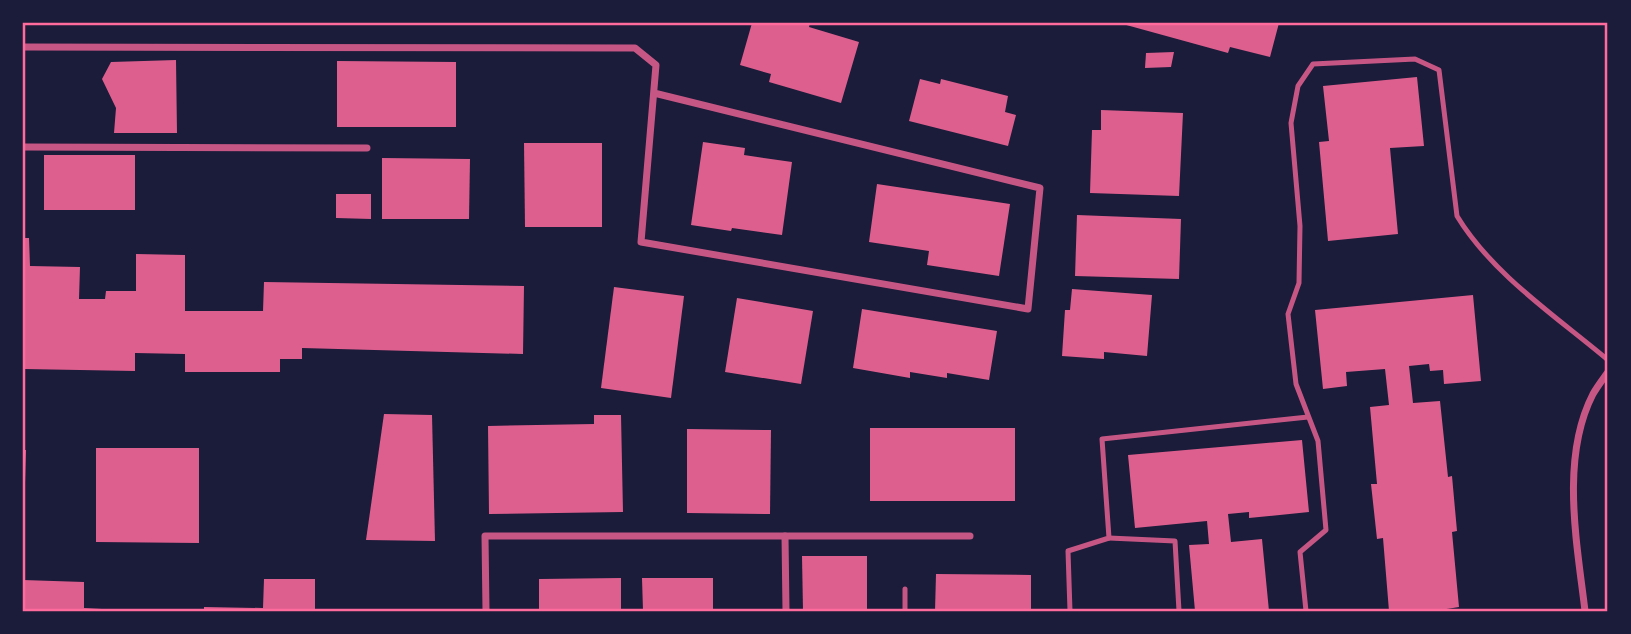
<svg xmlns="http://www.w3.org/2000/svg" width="1631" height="634" viewBox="0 0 1631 634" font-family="Helvetica,sans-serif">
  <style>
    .building { fill: #dd5f8e }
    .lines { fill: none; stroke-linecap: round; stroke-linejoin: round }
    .service { stroke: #c65784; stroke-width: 5 }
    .minor { stroke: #c65784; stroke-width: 7 }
    .neatline { fill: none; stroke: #ff6b9d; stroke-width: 2.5 }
  </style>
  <rect width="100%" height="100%" fill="#1b1b3a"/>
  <g class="building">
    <polygon points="752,23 810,23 809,27 859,42 841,103 769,82 771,74 740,65"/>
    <polygon points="1119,23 1279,23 1270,57 1230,47 1228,53"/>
    <polygon points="1174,52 1171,67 1145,68 1146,53"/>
    <polygon points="176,60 177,133 114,133 116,108 102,79 111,62"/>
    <polygon points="337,61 456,62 456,127 337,127"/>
    <polygon points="1417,77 1424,146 1390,148 1398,234 1328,241 1319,142 1329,141 1323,86"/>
    <polygon points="920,79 940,84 941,79 1008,96 1005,112 1016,115 1008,146 909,121"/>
    <polygon points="1101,110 1183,113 1179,196 1090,193 1092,130 1101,130"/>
    <polygon points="703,142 745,148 744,155 792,162 782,235 732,228 731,231 691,225"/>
    <polygon points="524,143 602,143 602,227 525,227"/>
    <rect x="44" y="155" width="91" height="55"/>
    <polygon points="382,158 470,159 469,219 382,219"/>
    <polygon points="877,184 1010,204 999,276 927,265 929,251 869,242"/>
    <polygon points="336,194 371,194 371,219 336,218"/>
    <polygon points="1077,215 1181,219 1179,279 1075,276"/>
    <polygon points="23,238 29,238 30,266 80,267 79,299 105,299 106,291 136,291 136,254 185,255 185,311 263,311 264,282 524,286 523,354 302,348 302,359 280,359 280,372 185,372 185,354 135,353 135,371 24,369"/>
    <polygon points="614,287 684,296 671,398 601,388"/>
    <polygon points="1072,289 1152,295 1147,356 1104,352 1104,359 1062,356 1065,310 1070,310"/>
    <polygon points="1473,295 1481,381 1444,384 1443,370 1430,371 1429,364 1409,366 1413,403 1440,401 1448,477 1452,476 1457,531 1452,532 1459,607 1434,611 1389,611 1383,538 1377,539 1371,484 1377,484 1370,407 1389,405 1385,369 1346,372 1347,386 1323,389 1315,310"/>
    <polygon points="737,298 813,311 801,384 725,372"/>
    <polygon points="862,309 997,331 989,380 947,373 947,378 910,372 910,378 853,368"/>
    <polygon points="384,414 432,415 435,541 366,540"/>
    <polygon points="594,415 621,415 623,512 489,514 488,426 594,424"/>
    <rect x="870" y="428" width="145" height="73"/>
    <polygon points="687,429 771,430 770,514 687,513"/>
    <polygon points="1302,440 1309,512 1249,518 1249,512 1228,514 1231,542 1262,539 1269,611 1195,611 1189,545 1209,544 1207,521 1135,528 1128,455"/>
    <polygon points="96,448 199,448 199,543 96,542"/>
    <polygon points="23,450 26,450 25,483 23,483"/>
    <polygon points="802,556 867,556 867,611 803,611"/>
    <polygon points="936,574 1031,575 1031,611 935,611"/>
    <polygon points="621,578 621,611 539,611 539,579"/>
    <polygon points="642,578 713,578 713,611 643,611"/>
    <polygon points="264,579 315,579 315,611 204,611 204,607 263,608"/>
    <polygon points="23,580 84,582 84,608 102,609 102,611 23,611"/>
  </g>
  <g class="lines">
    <g class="service">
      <polyline points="1109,538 1175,541 1179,611"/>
      <polyline points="905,589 905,611"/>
      <polyline points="1070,611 1068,551 1109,538 1102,439 1308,417"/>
      <path d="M1306,611l-6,-59 26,-22 -8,-89 -22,-57 -8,-70 11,-31 1,-57 -9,-103 7,-37 15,-22 102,-5 24,11 18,146c35,58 100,101 151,144"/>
    </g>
    <g class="minor">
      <polyline points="23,47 635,48 656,65 641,242 1028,309 1040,188 654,93"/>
      <polyline points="23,147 367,148"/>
      <polyline points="785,536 970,536"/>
      <polyline points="486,611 485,536 785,536 786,611"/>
      <path d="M1585,611c-8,-68 -25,-153 8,-217 4,-7 10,-15 15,-22"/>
    </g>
  </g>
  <rect width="1631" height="634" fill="none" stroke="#1b1b3a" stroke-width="49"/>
  <rect x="24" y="24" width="1582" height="586" class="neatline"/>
</svg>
